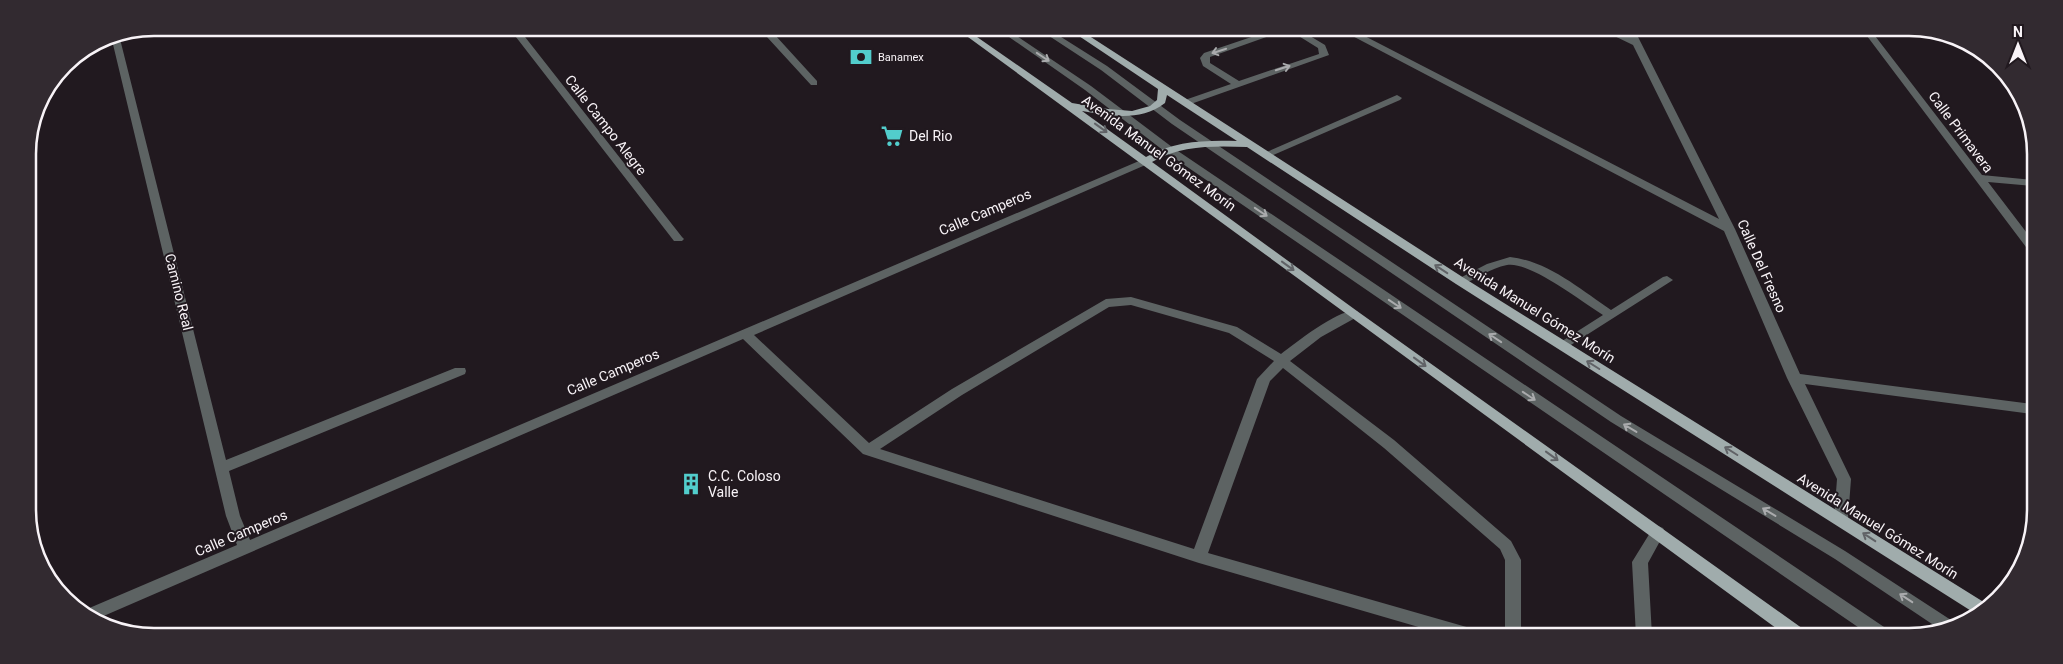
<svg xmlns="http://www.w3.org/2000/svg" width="2063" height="664" viewBox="0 0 2063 664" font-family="Roboto,sans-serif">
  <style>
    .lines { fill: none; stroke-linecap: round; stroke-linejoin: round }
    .minor { fill: #5d6363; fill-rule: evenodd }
    .major { fill: #a0acac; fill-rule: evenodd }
    .oneway { stroke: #aaabad }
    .oneway2 { stroke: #606266 }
    .labels { text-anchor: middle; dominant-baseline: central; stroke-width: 4; stroke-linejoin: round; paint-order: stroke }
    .far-poi-label { font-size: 11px; fill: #f8f3f7; stroke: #21191f; text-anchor: start }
    .street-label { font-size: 14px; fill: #f8f3f7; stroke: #21191f }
    .poi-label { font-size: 14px; fill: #f8f3f7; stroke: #21191f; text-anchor: start }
    .rim { fill: none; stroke: #f8f3f7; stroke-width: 2.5 }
  </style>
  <rect width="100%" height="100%" fill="#21191f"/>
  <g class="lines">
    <g class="minor">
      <polygon points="509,28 518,28 682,237 684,239 682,241 674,241"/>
      <polygon points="768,29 776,29 775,35 817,81 817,85 811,85 767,37"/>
      <polygon points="999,30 1008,30 1091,86 1172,147 1890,631 1892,636 1871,636 1164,151 1085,90"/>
      <polygon points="1040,30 1050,30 1107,66 1180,120 1621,416 1845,551 1954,622 1938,628 1835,559 1611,422 1172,124 1101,70"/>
      <polygon points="1272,30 1286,30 1210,57 1210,63 1239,81 1319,54 1318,48 1289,30 1300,30 1325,45 1329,55 1188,105 1182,105 1182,101 1231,84 1203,66 1200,58 1204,53"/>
      <polygon points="1341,30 1353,30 1719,219 1633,45 1604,31 1616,31 1630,37 1627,31 1635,31 1735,229 1800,374 2032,404 2032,414 1805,384 1851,479 1848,519 1846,523 1841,525 1836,523 1834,519 1837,479 1787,378 1724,231"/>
      <polygon points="1864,32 1872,32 1982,175 2033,180 2033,186 1988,182 2033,241 2033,252 2029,251"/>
      <path d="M119,35l107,425 229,-92h10l1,3 -1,3 -236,97 11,45 10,24 896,-382 4,1v4l-396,172 115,108 83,-54 154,-90 25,-2 106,30 44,27c14,-11 60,-47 76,-43l2,3 -2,3 -36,20 -31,24 104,79 117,101 10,19v75h-16v-75l-5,-11 -116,-101 -101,-80 -13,13 -62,172 262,75 6,2 2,5h-32l-247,-72 -336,-109 -120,-115 -644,279 -12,-9 150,-64 -11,-29 -115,-480zM1131,305l98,28 45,28 -17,18 -63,170 -314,-100 82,-54 147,-88z"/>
      <polygon points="1397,95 1402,98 1400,100 1271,156 1267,157 1262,154"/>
      <path d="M1510,257c38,4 71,33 101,53l52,-33 4,-1 6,4 -110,70 -6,-4 2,-3 44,-28c-21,-13 -73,-54 -96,-50 -17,3 -31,15 -47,20l-6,-4 33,-17z"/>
      <polygon points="1658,526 1663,528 1665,532 1648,563 1652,636 1636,636 1632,562 1653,528"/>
    </g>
    <path class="major" d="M957,29l10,1 105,73 36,6 24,2 18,-5 7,-6 1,-11 -88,-59h10l384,248 526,328 -4,4 -10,4 -520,-330 -209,-137c-34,-1 -65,-2 -95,15l205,149 449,320 2,5h-21zM1167,95l70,46c-32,-1 -63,0 -91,16l-64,-46c29,5 58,11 83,-8z"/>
  </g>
  <defs><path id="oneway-shaft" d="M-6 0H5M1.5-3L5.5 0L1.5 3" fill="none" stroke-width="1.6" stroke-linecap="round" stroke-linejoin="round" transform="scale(1.25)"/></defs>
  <g class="oneway">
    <use href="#oneway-shaft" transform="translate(1219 51) rotate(162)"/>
    <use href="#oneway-shaft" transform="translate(1043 57) rotate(34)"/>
    <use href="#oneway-shaft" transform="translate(1283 68) rotate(-18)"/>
    <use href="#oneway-shaft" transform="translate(1261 212) rotate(34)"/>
    <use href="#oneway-shaft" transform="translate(1395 304) rotate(34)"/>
    <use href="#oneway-shaft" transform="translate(1495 338) rotate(-146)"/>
    <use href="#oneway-shaft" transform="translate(1529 396) rotate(34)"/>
    <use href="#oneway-shaft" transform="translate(1630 428) rotate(-149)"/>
    <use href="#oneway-shaft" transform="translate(1769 512) rotate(-149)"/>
    <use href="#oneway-shaft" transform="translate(1906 598) rotate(-147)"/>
  </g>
  <g class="oneway2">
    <use href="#oneway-shaft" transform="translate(1101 128) rotate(36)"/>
    <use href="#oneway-shaft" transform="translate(1288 266) rotate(36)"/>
    <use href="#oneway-shaft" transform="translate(1441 269) rotate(-147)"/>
    <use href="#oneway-shaft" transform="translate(1420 362) rotate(36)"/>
    <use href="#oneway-shaft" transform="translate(1593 365) rotate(-148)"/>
    <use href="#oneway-shaft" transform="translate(1731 451) rotate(-148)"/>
    <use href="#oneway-shaft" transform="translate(1552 456) rotate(36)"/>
    <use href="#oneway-shaft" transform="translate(1869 537) rotate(-147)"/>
  </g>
  <defs>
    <g id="bank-bare" transform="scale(1.725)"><path d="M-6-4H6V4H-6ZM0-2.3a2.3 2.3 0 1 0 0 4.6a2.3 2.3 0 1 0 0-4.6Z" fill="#52cdcc" stroke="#21191f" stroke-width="2.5" paint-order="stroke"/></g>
    <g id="supermarket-bare" transform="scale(1.725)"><path d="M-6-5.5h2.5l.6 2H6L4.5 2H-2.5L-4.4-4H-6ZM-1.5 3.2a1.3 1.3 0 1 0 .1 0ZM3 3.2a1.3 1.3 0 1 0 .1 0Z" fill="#52cdcc" stroke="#21191f" stroke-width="2.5" paint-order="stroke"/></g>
    <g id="building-bare" transform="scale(1.725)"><path d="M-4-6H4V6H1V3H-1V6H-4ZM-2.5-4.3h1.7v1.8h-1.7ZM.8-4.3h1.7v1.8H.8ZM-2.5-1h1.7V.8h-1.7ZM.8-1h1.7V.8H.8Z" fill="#52cdcc" stroke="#21191f" stroke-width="2.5" paint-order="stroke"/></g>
  </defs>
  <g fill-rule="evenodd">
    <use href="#bank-bare" x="861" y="57"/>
    <use href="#supermarket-bare" x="892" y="136"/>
    <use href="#building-bare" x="691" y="484"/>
  </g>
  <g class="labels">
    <g class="far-poi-label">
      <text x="878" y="57">Banamex</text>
    </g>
    <g class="street-label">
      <text transform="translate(606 125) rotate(52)">Calle Campo Alegre</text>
      <text transform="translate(1961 132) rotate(53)">Calle Primavera</text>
      <text transform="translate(1159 153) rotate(36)">Avenida Manuel Gómez Morín</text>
      <text transform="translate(985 212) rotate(-23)">Calle Camperos</text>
      <text transform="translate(1762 266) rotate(66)">Calle Del Fresno</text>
      <text transform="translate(179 292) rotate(76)">Camino Real</text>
      <text transform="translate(1535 310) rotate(32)">Avenida Manuel Gómez Morín</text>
      <text transform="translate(613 372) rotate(-23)">Calle Camperos</text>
      <text transform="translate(1878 526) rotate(32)">Avenida Manuel Gómez Morín</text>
      <text transform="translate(241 533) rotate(-23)">Calle Camperos</text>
    </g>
    <g class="poi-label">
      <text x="909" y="136">Del Rio</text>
      <text x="708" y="476">C.C. Coloso<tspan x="708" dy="16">Valle</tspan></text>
    </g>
  </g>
  <path d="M0 0H2063V664H0ZM154 36H1909A118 118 0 0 1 2027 154V510A118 118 0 0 1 1909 628H154A118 118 0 0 1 36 510V154A118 118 0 0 1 154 36Z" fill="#322a30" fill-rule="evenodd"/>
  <path class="rim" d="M154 36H1909A118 118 0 0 1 2027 154V510A118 118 0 0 1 1909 628H154A118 118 0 0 1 36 510V154A118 118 0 0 1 154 36Z"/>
  <g transform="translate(2018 45)" stroke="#21191f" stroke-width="4" paint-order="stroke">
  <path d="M0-4L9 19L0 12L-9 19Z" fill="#f8f3f7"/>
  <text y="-8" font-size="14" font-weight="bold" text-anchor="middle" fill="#f8f3f7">N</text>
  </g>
</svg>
